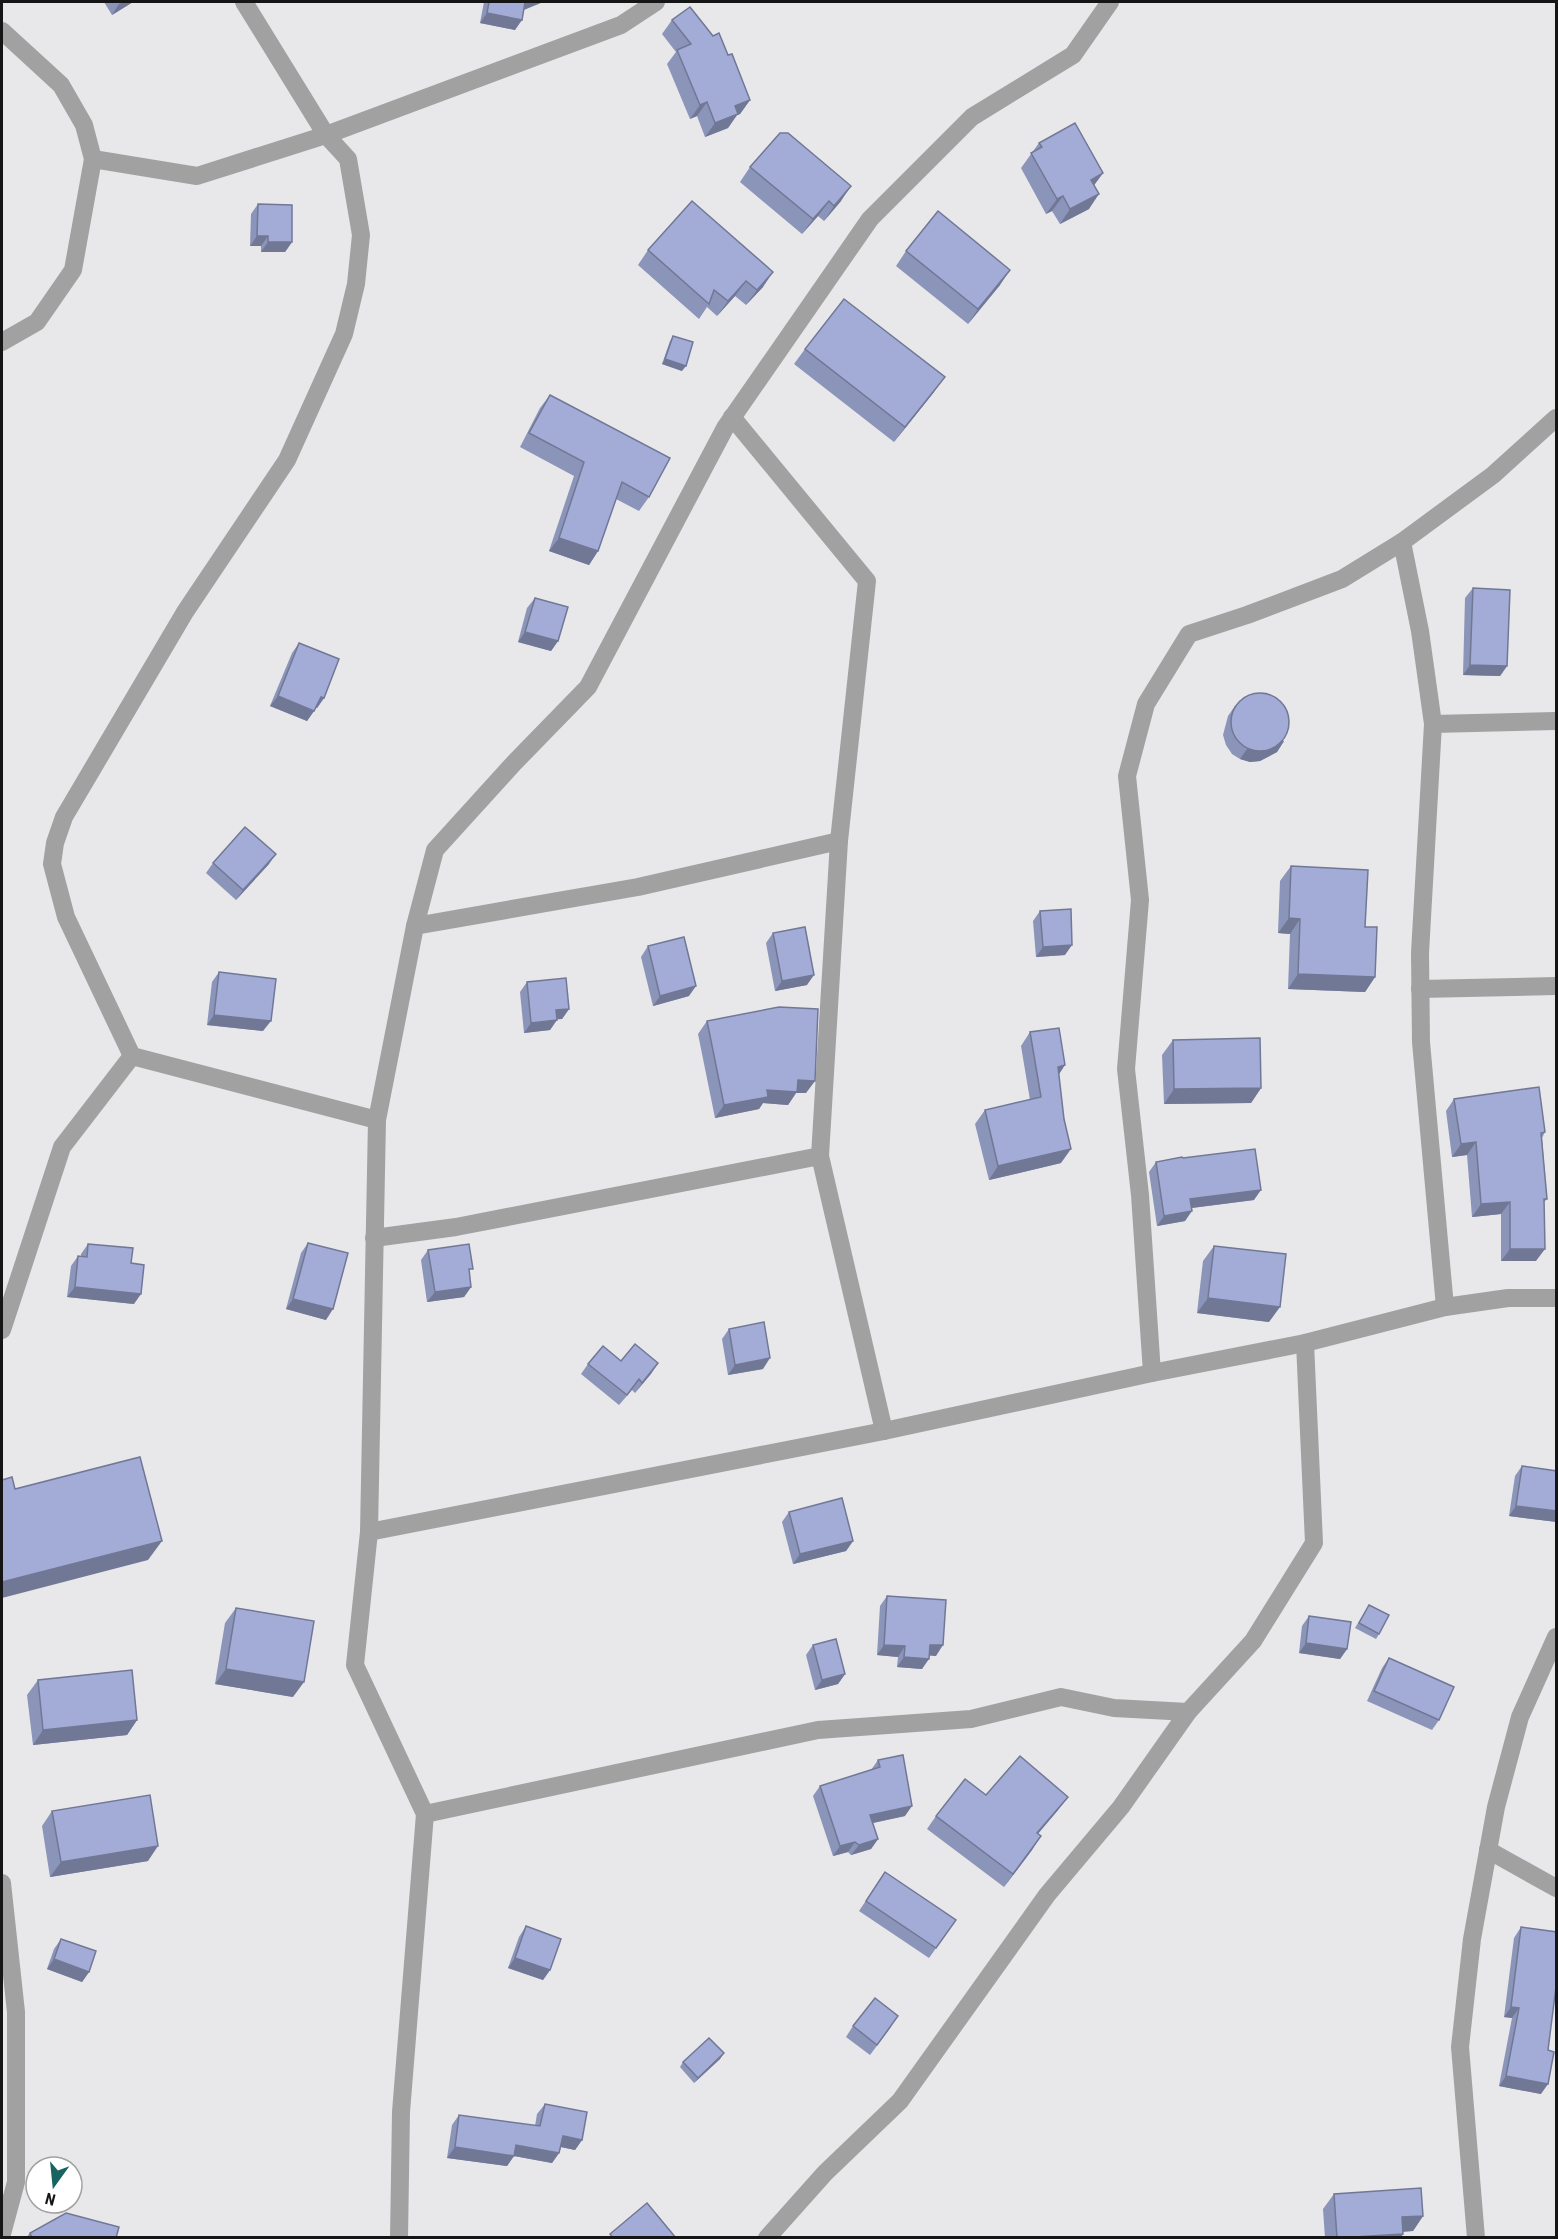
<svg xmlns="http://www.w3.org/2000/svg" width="1558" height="2239" viewBox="0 0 1558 2239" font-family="'Roboto Condensed',sans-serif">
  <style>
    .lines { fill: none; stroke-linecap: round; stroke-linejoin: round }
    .minor { stroke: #a2a1a2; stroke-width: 18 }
    .wall { fill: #8b94b9 }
    .shaded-wall { fill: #717896 }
    .building { fill: #a2acd7; stroke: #717896; stroke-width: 1.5 }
  </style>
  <rect width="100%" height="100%" fill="#e8e7ea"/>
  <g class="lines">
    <g class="minor">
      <polyline points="244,2 326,135 348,159 361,235 356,284 344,334 287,460 185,612 64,817 55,843 52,864 66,917 132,1056 377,1120 369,1532 355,1665 425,1814 401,2112 399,2238"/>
      <polyline points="2,31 61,85 84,125 93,159 73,270 37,322 2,342"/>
      <polyline points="93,159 197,176 326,135 621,25 656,2"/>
      <polyline points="732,417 867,581 839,841 820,1156 884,1431"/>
      <polyline points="1402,542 1420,631 1433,724 1420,953 1421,1042 1445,1307"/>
      <polyline points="1433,724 1556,721"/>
      <polyline points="415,926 638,887 839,841"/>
      <polyline points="1420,989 1556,986"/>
      <polyline points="377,1120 415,926 435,850 514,763 588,687 725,428 870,219 972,117 1073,55 1110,2"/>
      <polyline points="374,1238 456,1227 820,1156"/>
      <polyline points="2,1330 62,1147 132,1056"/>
      <polyline points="1152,1373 1140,1195 1126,1069 1140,900 1127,776 1146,704 1189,634 1247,615 1342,579 1402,542 1493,475 1556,418"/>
      <polyline points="369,1532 884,1431 1152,1373 1305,1343 1445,1307 1508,1298 1556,1298"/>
      <polyline points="425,1814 818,1730 971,1719 1061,1697 1114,1708 1188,1712"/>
      <polyline points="1488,1850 1556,1888"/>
      <polyline points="2,1883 16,2012 16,2182 2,2234"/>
      <polyline points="767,2238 825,2173 900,2101 1047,1895 1121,1807 1188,1712 1253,1641 1314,1543 1305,1343"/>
      <polyline points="1476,2238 1460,2047 1472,1939 1496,1807 1520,1717 1556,1637"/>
    </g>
  </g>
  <g class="wall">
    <polygon points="104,2 133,2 112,15"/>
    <polygon points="484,2 543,2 524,10 515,30 480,23"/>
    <polygon points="672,20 728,55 750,100 740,114 737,115 728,128 705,137 697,116 690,119 667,64 676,52 662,34"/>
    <polygon points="1039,143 1103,173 1094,185 1089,209 1060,224 1052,211 1046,214 1021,168"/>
    <polygon points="750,167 841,201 824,221 818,216 802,234 740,182"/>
    <polygon points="692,201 763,287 746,305 735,296 717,316 707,307 699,319 638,265 648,250"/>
    <polygon points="258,204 292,242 285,252 261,252 261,246 250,246 251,214"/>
    <polygon points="906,251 1000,285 968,324 896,266"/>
    <polygon points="673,336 682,371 662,364 670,341"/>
    <polygon points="805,349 934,392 894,442 794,364"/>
    <polygon points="550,395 649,497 639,511 616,499 598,551 589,565 549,551 574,476 520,447 540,408"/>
    <polygon points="1473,588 1507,666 1500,676 1463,675 1465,598"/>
    <polygon points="535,598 558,641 551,651 518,642 527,608"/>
    <polygon points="299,643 324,698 317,708 316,708 307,721 270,706 292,653"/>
    <polygon points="1235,706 1284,741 1277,752 1260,761 1250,762 1240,759 1232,754 1226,745 1223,735 1228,716"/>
    <polygon points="213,863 269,864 236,900 206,873"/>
    <polygon points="1291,866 1365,927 1375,977 1365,992 1288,989 1290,934 1278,933 1280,881"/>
    <polygon points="1040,911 1065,955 1036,957 1033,921"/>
    <polygon points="773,933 807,985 775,991 766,943"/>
    <polygon points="648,946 689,996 653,1006 641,957"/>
    <polygon points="219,972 263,1031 207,1025 212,982"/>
    <polygon points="527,982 569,1009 562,1019 557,1019 550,1030 524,1033 520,992"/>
    <polygon points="707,1021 806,1093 796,1093 788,1105 763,1103 759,1109 715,1118 698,1034"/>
    <polygon points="1030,1032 1059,1075 1061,1163 989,1180 975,1124 985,1110 1030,1100 1021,1046"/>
    <polygon points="1173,1040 1261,1088 1251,1103 1164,1104 1162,1055"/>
    <polygon points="1454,1099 1545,1132 1542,1138 1547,1199 1544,1202 1536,1261 1501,1261 1501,1214 1472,1217 1467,1155 1452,1157 1446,1111"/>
    <polygon points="1183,1158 1254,1200 1192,1208 1185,1221 1157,1226 1149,1172 1156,1162"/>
    <polygon points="308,1243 326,1320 286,1309 301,1253"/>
    <polygon points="88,1244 134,1304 67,1297 71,1266 78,1256 81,1256 81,1254"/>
    <polygon points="1214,1246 1269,1322 1197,1313 1203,1261"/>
    <polygon points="428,1250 469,1273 471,1287 464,1297 427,1302 421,1260"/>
    <polygon points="729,1329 763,1369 728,1375 722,1339"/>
    <polygon points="621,1361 658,1363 635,1393 632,1390 619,1405 581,1374 588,1364"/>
    <polygon points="1522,1466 1557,1471 1557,1522 1509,1516 1515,1476"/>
    <polygon points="789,1512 853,1541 846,1551 793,1564 782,1522"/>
    <polygon points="887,1596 936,1656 929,1655 922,1669 897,1667 898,1657 877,1655 880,1606"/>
    <polygon points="1369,1605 1379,1634 1376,1639 1355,1628"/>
    <polygon points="236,1608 293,1697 215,1684 225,1623"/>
    <polygon points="1309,1616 1347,1649 1340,1659 1299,1653 1302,1626"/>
    <polygon points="813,1645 845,1674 838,1684 815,1690 806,1655"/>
    <polygon points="1389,1658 1439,1720 1432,1730 1367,1701 1382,1668"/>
    <polygon points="38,1680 137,1720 127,1735 33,1745 27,1695"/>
    <polygon points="878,1760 905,1816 873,1823 878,1839 871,1849 851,1855 848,1852 833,1856 813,1796 820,1786 871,1770"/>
    <polygon points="986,1795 1058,1810 1038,1834 1032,1850 1004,1887 927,1829 936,1816"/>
    <polygon points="52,1811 148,1861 50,1877 42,1826"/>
    <polygon points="885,1872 956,1920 929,1958 859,1911"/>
    <polygon points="526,1926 550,1970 543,1980 508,1968 519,1937"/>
    <polygon points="1521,1927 1541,2094 1499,2086 1512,2018 1504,2017 1514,1938"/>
    <polygon points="61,1939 89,1972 82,1982 47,1969 54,1949"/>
    <polygon points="853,2026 891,2027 870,2055 846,2037"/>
    <polygon points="724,2053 720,2059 694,2083 680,2067 683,2062"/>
    <polygon points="545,2104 582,2140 575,2150 561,2147 559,2153 552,2163 514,2156 507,2166 447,2158 452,2125 459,2115 535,2126 537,2114"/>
    <polygon points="1334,2194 1423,2216 1413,2231 1403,2232 1401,2238 1325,2238 1323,2209"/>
    <polygon points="30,2233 116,2238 26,2238"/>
  </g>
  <g class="shaded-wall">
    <polygon points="124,2 133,2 112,15 119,4"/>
    <polygon points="525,2 543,2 518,12"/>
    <polygon points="487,13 522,20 515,30 480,23"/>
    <polygon points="750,100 740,114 737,115 728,128 705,137 715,123 735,106"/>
    <polygon points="707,102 697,116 690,119 700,105"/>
    <polygon points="1103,173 1092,188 1091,180"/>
    <polygon points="851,186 841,201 824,221 834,206"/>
    <polygon points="1099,194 1089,209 1060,224 1070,209"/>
    <polygon points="1063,196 1052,211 1046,214 1057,199"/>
    <polygon points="829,201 818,216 802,234 813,219"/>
    <polygon points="257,236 268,236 261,246 250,246"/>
    <polygon points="268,242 292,242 285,252 261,252"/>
    <polygon points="1010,270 1000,285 968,324 978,309"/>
    <polygon points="773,272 763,287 746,305 757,290"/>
    <polygon points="746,281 735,296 717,316 728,301"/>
    <polygon points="665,359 686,366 682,371 662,364"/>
    <polygon points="945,377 934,392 894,442 905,427"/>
    <polygon points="559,538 598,551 589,565 549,551"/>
    <polygon points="525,632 558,641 551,651 518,642"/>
    <polygon points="1470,665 1507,666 1500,676 1463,675"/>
    <polygon points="278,696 314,711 307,721 270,706"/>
    <polygon points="321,697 324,698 317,708 313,707"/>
    <polygon points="1284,741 1277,752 1260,761 1250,762 1240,759 1247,749"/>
    <polygon points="276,854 269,864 236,900 243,890"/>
    <polygon points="1289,918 1300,919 1290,934 1278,933"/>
    <polygon points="1072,945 1065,955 1036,957 1043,947"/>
    <polygon points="1298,974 1375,977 1365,992 1288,989"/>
    <polygon points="814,975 807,985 775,991 782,981"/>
    <polygon points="696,986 689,996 653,1006 660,996"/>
    <polygon points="569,1009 562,1019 549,1020 556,1010"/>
    <polygon points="214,1015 271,1021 263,1031 207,1025"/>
    <polygon points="557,1020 550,1030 524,1033 531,1023"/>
    <polygon points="1065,1065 1056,1079 1058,1067"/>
    <polygon points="798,1080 815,1081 806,1093 796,1093 788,1105 763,1103 759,1109 715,1118 724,1105"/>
    <polygon points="1261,1088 1251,1103 1164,1104 1174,1089"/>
    <polygon points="1476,1142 1467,1155 1452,1157 1461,1144"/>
    <polygon points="1071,1149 1061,1163 989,1180 998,1166"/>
    <polygon points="1261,1190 1254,1200 1183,1209 1190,1199"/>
    <polygon points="1510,1202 1501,1214 1472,1217 1481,1204"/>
    <polygon points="1192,1211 1185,1221 1157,1226 1164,1216"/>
    <polygon points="1510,1249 1545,1249 1536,1261 1501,1261"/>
    <polygon points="75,1287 141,1294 134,1304 67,1297"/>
    <polygon points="471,1287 464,1297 427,1302 435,1292"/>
    <polygon points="1208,1298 1280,1307 1269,1322 1197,1313"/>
    <polygon points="293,1299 333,1309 326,1320 286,1309"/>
    <polygon points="770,1358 763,1369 728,1375 735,1365"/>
    <polygon points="658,1363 651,1374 635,1393 642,1383"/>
    <polygon points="1516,1506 1557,1511 1557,1522 1509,1516"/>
    <polygon points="162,1541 148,1560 2,1598 2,1582"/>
    <polygon points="853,1541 846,1551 793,1564 800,1554"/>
    <polygon points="1306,1643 1347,1649 1340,1659 1299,1653"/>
    <polygon points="884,1645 905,1646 898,1657 877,1655"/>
    <polygon points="930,1645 943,1645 936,1656 923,1655"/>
    <polygon points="904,1657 929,1659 922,1669 897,1667"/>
    <polygon points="226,1669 304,1682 293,1697 215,1684"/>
    <polygon points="845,1674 838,1684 815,1690 822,1680"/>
    <polygon points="137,1720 127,1735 33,1745 43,1730"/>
    <polygon points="1068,1797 1058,1810 1027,1846 1037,1833"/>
    <polygon points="912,1806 905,1816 863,1825 870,1815"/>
    <polygon points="1041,1836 1032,1850 1004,1887 1013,1874"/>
    <polygon points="878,1839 871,1849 851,1855 859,1845"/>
    <polygon points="855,1842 848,1852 833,1856 840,1846"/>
    <polygon points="158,1846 148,1861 50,1877 61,1862"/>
    <polygon points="515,1958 550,1970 543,1980 508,1968"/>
    <polygon points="54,1959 89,1972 82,1982 47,1969"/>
    <polygon points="1511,2007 1519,2008 1512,2018 1504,2017"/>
    <polygon points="724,2053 720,2059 694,2083 698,2078"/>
    <polygon points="1506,2076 1548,2084 1541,2094 1499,2086"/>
    <polygon points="563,2136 582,2140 575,2150 556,2146"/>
    <polygon points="516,2145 559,2153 552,2163 514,2156 507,2166 447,2158 455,2147"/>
    <polygon points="1423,2216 1413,2231 1391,2232 1402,2217"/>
    <polygon points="1403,2234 1401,2238 1352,2238"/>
  </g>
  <g class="building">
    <polygon points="489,2 526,2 525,2 522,20 487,13"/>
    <polygon points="690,7 713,36 719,33 728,55 732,54 750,100 735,106 738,114 715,123 707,102 700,105 677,50 691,44 672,20"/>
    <polygon points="1075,123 1103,173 1091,180 1099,194 1070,209 1063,196 1057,199 1031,153 1042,147 1039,143"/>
    <polygon points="780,133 788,133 851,186 834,206 829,201 813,219 750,167"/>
    <polygon points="692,201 773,272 757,290 746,281 728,301 714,290 709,304 648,250"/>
    <polygon points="258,204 292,205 292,242 268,242 268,236 257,236"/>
    <polygon points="938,211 1010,270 978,309 906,251"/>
    <polygon points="844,299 945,377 905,427 805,349"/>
    <polygon points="673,336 693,342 686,366 665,359"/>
    <polygon points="550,395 670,458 649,497 622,482 598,551 559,538 584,462 529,433"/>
    <polygon points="1473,588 1510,590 1507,666 1470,665"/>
    <polygon points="535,598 568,607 558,641 525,632"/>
    <polygon points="299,643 339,659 324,698 321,697 314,711 278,696"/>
    <circle cx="1260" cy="722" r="29"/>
    <polygon points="245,827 276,854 243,890 213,863"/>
    <polygon points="1291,866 1368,870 1365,927 1377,927 1375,977 1298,974 1300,919 1289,918"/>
    <polygon points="1071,909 1072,945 1043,947 1040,911"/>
    <polygon points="805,927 814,975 782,981 773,933"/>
    <polygon points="684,937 696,986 660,996 648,946"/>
    <polygon points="219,972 276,979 271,1021 214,1015"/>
    <polygon points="566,978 569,1009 556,1010 557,1020 531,1023 527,982"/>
    <polygon points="779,1007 818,1009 815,1081 798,1080 797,1092 767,1090 768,1097 724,1105 707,1021"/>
    <polygon points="1059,1028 1065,1065 1058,1067 1064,1119 1071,1149 998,1166 985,1110 1041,1097 1030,1032"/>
    <polygon points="1260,1038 1261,1088 1174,1089 1173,1040"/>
    <polygon points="1539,1087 1545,1132 1541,1133 1547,1199 1544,1199 1545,1249 1510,1249 1510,1202 1481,1204 1476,1142 1461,1144 1454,1099"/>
    <polygon points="1255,1149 1261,1190 1190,1199 1192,1211 1164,1216 1156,1162 1182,1157 1183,1158"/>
    <polygon points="308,1243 348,1253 333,1309 293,1299"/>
    <polygon points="88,1244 133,1248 131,1263 144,1265 141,1294 75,1287 78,1256 87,1257"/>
    <polygon points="469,1244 473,1269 469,1269 471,1287 435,1292 428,1250"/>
    <polygon points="1214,1246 1286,1254 1280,1307 1208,1298"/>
    <polygon points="764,1322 770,1358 735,1365 729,1329"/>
    <polygon points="635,1344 658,1363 642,1383 639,1379 627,1395 588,1364 603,1346 621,1361"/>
    <polygon points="140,1457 162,1541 2,1582 2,1480 12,1477 15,1489"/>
    <polygon points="1522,1466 1557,1471 1557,1511 1516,1506"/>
    <polygon points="842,1498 853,1541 800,1554 789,1512"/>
    <polygon points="887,1596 946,1600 943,1645 930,1645 929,1659 904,1657 905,1646 884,1645"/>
    <polygon points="1369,1605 1389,1615 1379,1634 1359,1623"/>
    <polygon points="236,1608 314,1621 304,1682 226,1669"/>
    <polygon points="1309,1616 1351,1622 1347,1649 1306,1643"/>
    <polygon points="836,1639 845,1674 822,1680 813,1645"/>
    <polygon points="1389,1658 1454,1687 1439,1720 1374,1691"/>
    <polygon points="132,1670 137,1720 43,1730 38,1680"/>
    <polygon points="903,1755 912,1806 870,1815 878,1839 859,1845 855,1842 840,1846 820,1786 880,1767 878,1760"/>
    <polygon points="1020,1756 1068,1797 1037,1833 1041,1836 1013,1874 936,1816 965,1779 986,1795"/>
    <polygon points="150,1795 158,1846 61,1862 52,1811"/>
    <polygon points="885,1872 956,1920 936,1948 866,1901"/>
    <polygon points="526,1926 561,1939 550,1970 515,1958"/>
    <polygon points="1521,1927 1557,1932 1557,1979 1548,2050 1554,2052 1548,2084 1506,2076 1519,2008 1511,2007"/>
    <polygon points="61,1939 96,1951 89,1972 54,1959"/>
    <polygon points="875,1998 898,2016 877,2045 853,2026"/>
    <polygon points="709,2038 724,2053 698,2078 683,2062"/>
    <polygon points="545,2104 587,2112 582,2140 563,2136 559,2153 516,2145 514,2156 455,2147 459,2115 540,2126"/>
    <polygon points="1421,2188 1423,2216 1402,2217 1403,2234 1337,2238 1334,2194"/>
    <polygon points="647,2203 676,2238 613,2238 610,2234"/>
    <polygon points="66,2213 119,2227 116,2238 32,2238 30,2233"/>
  </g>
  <rect width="1558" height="2239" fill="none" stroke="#151516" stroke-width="6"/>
  <g transform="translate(54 2185) rotate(195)"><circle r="28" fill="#ffffff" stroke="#a1a1a2" stroke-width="1.5"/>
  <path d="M0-4.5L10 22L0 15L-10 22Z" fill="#176460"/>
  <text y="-9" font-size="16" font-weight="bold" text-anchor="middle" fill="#151516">N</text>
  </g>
</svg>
